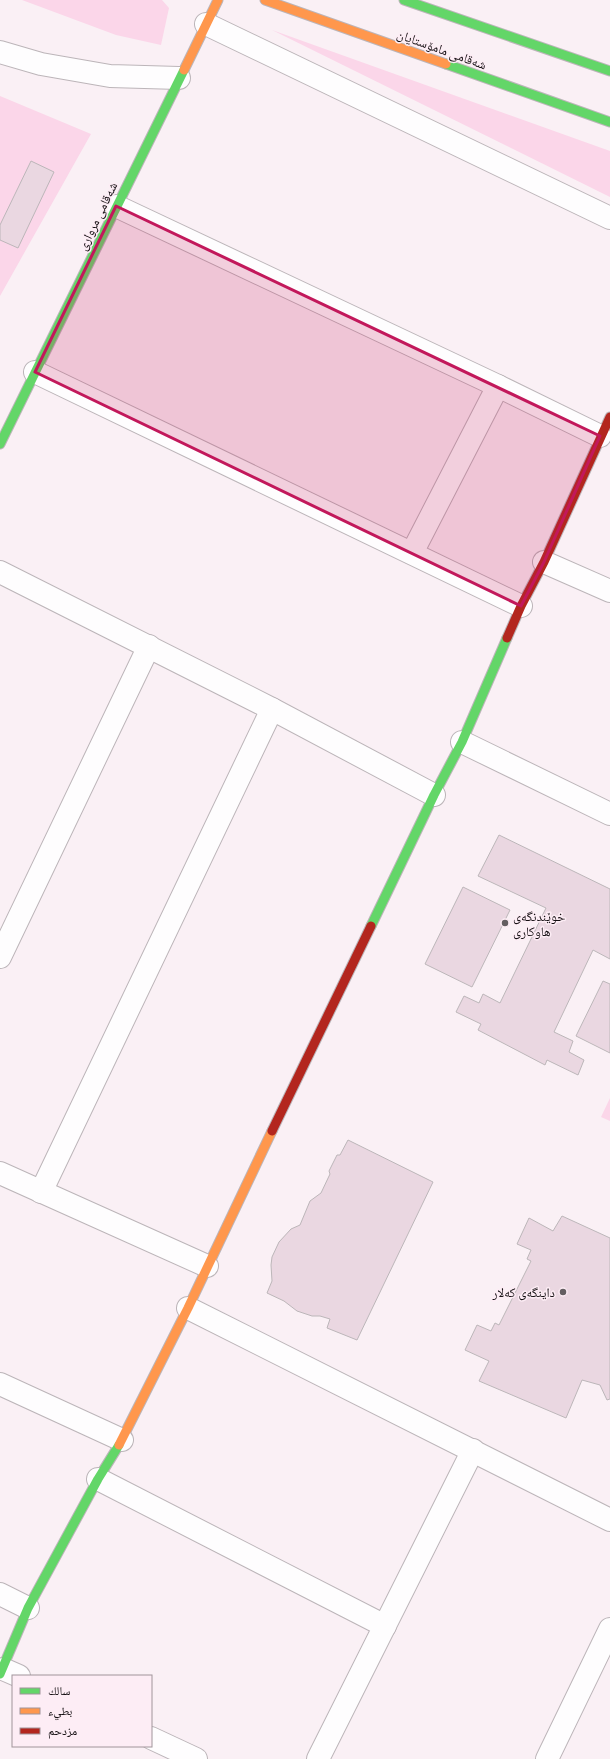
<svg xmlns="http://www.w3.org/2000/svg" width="610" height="1759" viewBox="0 0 610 1759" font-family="Cabin,'Noto Naskh Arabic',sans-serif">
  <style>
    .green { fill: #fbd6e9 }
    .building { fill: #ead7e1; stroke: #bcb6b9 }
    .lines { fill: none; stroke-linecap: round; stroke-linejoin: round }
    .street-casing { stroke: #bcb5b9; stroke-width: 24 }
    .fast-casing { stroke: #bcb5b9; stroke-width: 11 }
    .slow-casing { stroke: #bcb5b9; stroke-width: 11 }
    .jam-casing { stroke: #bcb5b9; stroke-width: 11 }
    .street { stroke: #fefdfe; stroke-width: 22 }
    .fast { stroke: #63d668; stroke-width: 9 }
    .slow { stroke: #ff974d; stroke-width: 9 }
    .jam { stroke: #b3261e; stroke-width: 9 }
    .marked { fill: #c2185b; fill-opacity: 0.2; stroke: #c2185b; stroke-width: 3; stroke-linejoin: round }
    .poi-dot { fill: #645e61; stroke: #fdedf5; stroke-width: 1.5 }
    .labels { text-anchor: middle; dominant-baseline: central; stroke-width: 3; stroke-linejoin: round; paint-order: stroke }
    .street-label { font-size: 13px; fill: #140f12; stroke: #fdedf5 }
    .poi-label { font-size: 13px; fill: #140f12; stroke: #fdedf5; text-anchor: start }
  </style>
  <rect width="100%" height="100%" fill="#faf0f5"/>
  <g class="green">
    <polygon points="22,0 162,0 169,8 161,45 116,35"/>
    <polygon points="272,30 610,151 610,197"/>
    <polygon points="0,96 91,134 0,296"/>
    <polygon points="610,1098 610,1121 601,1117"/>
  </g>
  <g class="building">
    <polygon points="31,161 54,172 18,248 0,240 0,225"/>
    <polygon points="499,835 610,889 610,959 593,950 554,1032 573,1041 569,1052 584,1060 578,1075 547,1060 545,1065 478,1030 481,1024 456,1012 464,996 479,1003 483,994 500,1003 546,908 478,876"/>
    <polygon points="463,887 510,910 472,987 425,964"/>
    <polygon points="603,981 610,984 610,1053 576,1036"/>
    <polygon points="348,1140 433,1182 357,1340 327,1328 330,1319 320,1316 312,1316 297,1311 284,1301 267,1293 272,1281 271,1265 272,1257 279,1242 291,1229 300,1225 310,1201 321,1193 330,1174 329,1171 337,1155 340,1155"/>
    <polygon points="562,1216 610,1238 610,1399 607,1400 600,1385 582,1380 566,1418 479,1381 489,1361 465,1350 477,1325 491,1331 495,1323 499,1325 531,1261 527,1259 531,1250 517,1244 529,1218 553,1231"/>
  </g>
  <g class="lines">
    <g class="street-casing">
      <g id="street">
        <polyline points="206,24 610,218"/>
        <polyline points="0,52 41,64 110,76 179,78"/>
        <polyline points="116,206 498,386 600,436"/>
        <polyline points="35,372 521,606"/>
        <polyline points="412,553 498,386"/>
        <polyline points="544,562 610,591"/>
        <polyline points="0,572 272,709 434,795"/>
        <polyline points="462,742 610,814"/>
        <polyline points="0,957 149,646"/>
        <polyline points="0,1173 207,1266"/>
        <polyline points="41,1192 272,709"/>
        <polyline points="188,1308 610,1520"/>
        <polyline points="0,1384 122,1440"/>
        <polyline points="98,1479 385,1626"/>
        <polyline points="0,1594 28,1608"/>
        <polyline points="3,1669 19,1676"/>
        <polyline points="151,1738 196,1759"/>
        <polyline points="318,1759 473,1450"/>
        <polyline points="547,1759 610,1629"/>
      </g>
    </g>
    <g class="fast-casing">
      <g id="fast">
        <polyline points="404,0 610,71"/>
        <polyline points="446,64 610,122"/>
        <polyline points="0,444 184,70"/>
        <polyline points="371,926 434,795 462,742 507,638"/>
        <polyline points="0,1674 28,1608 98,1479 119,1445"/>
      </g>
    </g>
    <g class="slow-casing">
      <g id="slow">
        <polyline points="265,0 446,64"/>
        <polyline points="184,70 218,0"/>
        <polyline points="119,1445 188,1308 272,1131"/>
      </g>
    </g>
    <g class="jam-casing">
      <g id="jam">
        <polyline points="507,638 521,606 544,562 610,417"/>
        <polyline points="272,1131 371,926"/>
      </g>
    </g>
    <use href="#street" class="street"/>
    <use href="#fast" class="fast"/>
    <use href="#slow" class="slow"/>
    <use href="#jam" class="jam"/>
  </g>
  <path class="marked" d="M116,206l484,230 -56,126 -23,44 -486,-234z"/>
  <g class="poi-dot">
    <circle cx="505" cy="923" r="4"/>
    <circle cx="563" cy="1292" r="4"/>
  </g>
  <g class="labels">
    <g class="street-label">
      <text transform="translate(442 49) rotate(20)">شەقامی مامۆستایان</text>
      <text transform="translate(97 216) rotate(-64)">شەقامی مرواری</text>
    </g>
    <g class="poi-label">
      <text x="513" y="916">خوێندنگەی<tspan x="513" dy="15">هاوکاری</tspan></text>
      <text x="555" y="1292" text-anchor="end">داینگەی کەلار</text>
    </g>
  </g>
  <rect x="12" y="1675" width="140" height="72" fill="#fdedf5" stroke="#a0949a"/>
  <rect x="20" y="1688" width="20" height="6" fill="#63d668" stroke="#a0949a"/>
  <text x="48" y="1695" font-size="12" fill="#140f12">سالك</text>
  <rect x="20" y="1708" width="20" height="6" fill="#ff974d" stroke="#a0949a"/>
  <text x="48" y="1715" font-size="12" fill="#140f12">بطيء</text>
  <rect x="20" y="1728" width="20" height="6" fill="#b3261e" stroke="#a0949a"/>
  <text x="48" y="1735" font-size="12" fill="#140f12">مزدحم</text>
</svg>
